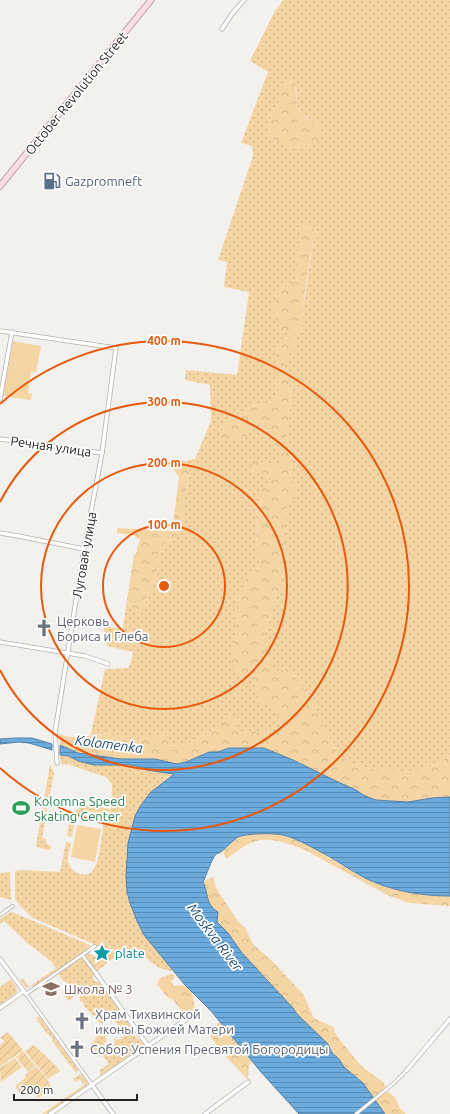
<svg xmlns="http://www.w3.org/2000/svg" width="450" height="1114" viewBox="0 0 450 1114" font-family="Ubuntu,sans-serif">
  <style>
    .grass { fill: url(#grass-dots); fill-rule: evenodd }
    .forest { fill: url(#forest-crowns) }
    .garden { fill: url(#garden-furrows) }
    .pitch { fill: #f6d5a5 }
    .water { fill: url(#water-rules); stroke: #5682a6 }
    .lines { fill: none; stroke-linecap: round; stroke-linejoin: round }
    .pedestrian-casing { stroke: #b3b2af; stroke-width: 4 }
    .minor-casing { stroke: #b3b2af; stroke-width: 5 }
    .primary-casing { stroke: #ae8e93; stroke-width: 7 }
    .pedestrian { stroke: #fff; stroke-width: 2.5 }
    .minor { stroke: #fff; stroke-width: 3.5 }
    .primary { stroke: #fbdde3; stroke-width: 5.5 }
    .ring { fill: none; stroke: #e8590c; stroke-width: 2 }
    .labels { text-anchor: middle; dominant-baseline: central; stroke-width: 3.5; stroke-linejoin: round; paint-order: stroke }
    .street-label { font-size: 13px; fill: #242322; stroke: #fff }
    .service-label { font-size: 13px; fill: #4e5e75; stroke: #fff; text-anchor: start }
    .worship-label { font-size: 13px; fill: #5b616d; stroke: #fff; text-anchor: start }
    .leisure-label { font-size: 13px; fill: #27864d; stroke: #fff; text-anchor: start }
    .culture-label { font-size: 13px; fill: #0d838f; stroke: #fff; text-anchor: start }
    .education-label { font-size: 13px; fill: #785e54; stroke: #fff; text-anchor: start }
    .water-label { font-size: 14px; font-style: italic; fill: #204f72; stroke: #fff }
    .centre { fill: #e8590c; stroke: #fff; stroke-width: 2 }
    .ring-label { font-size: 12px; text-anchor: middle; font-weight: bold; fill: #e8590c; stroke: #fff; stroke-width: 3.5; stroke-linejoin: round; paint-order: stroke }
  </style>
  <defs>
    <pattern id="grass-dots" width="8" height="8" patternUnits="userSpaceOnUse"><rect width="8" height="8" fill="#f6d5a5"/><path d="M2 2h.1M6 6h.1" fill="none" stroke="#d3b78e" stroke-width="1.8" stroke-linecap="round"/></pattern>
    <pattern id="forest-crowns" width="20" height="18" patternUnits="userSpaceOnUse"><rect width="20" height="18" fill="#f6d5a5"/><path d="M2 6a3 3 0 1 1 6 0M12 15a3 3 0 1 1 6 0" fill="none" stroke="#d3b78e"/></pattern>
    <pattern id="garden-furrows" width="10" height="10" patternUnits="userSpaceOnUse"><rect width="10" height="10" fill="#f6d5a5"/><path d="M-1 1l2-2M0 10L10 0M9 11l2-2" fill="none" stroke="#d3b78e"/></pattern>
    <pattern id="water-rules" width="6" height="5" patternUnits="userSpaceOnUse"><rect width="6" height="5" fill="#6babde"/><path d="M0 2.5h6" fill="none" stroke="#588bb4"/></pattern>
  </defs>
  <rect width="100%" height="100%" fill="#f3f1ee"/>
  <g class="grass">
    <path d="M283,0h167v756l-15,9 -21,7 -40,-3 -20,-4 -15,-10 -14,-26 -12,-26 -22,-33h-18l-6,-4 4,-6 -7,-11 3,-22 9,-32 7,-63 5,-26 5,-7 3,-2 2,-14 -8,-3 2,-19 -6,-29 5,-30v-9l-5,-21 -3,-5 3,-10 8,-8 4,-10 -8,-1 -9,1 -3,38v18l-6,7 -18,3 -13,7 -13,9 -6,9 -3,9h11l11,2 7,-7 6,-10 12,1 15,33 -2,7 -17,-3 -11,8 22,9 -17,24 1,47 3,15 -14,15 -9,39 -2,20 -5,19 11,20 12,2 3,9v8l7,7 12,7 8,17 -3,6 -6,3 -18,-5h-23l8,-13 -24,4 -3,8 -12,5 -11,6 -13,4 -10,-1 -11,-13 -15,7h-12l-19,-6 -21,2 2,-6 13,-60 23,-1 3,-6 2,-10 -26,-6 -4,-20 18,3 2,-2 4,-26 4,7 15,-6 3,-10 6,-10 5,-29 3,-8 4,-4 9,-2 3,-8 4,-14 -1,-9 7,-28 -1,-9 -3,-10 10,-2 16,-38 -1,-36 -25,-5 1,-10 51,5 12,-83 -25,-5 3,-25 -9,-2 35,-104 -1,-10 -11,-3 27,-71 -18,-11 24,-48zM296,88c1,6 0,14 2,19 3,8 13,13 20,17l-36,21 -12,-10 -1,-9 2,-15 7,-5zM303,225l12,4 -14,93 1,9 -30,-22 8,-20 17,-8 -2,-12z"/>
    <path d="M60,755l9,1 9,5 63,6 7,3 26,4 -4,2 -20,17 -24,83 1,16 3,11 7,18 7,14 30,36c-12,0 -19,-5 -28,-13l-4,2 -7,-1 -7,-5 -8,-1 -24,19 -11,-17 2,-2c7,3 16,9 19,0l-3,-5 -70,-30 -13,-12 -5,-7v-28l6,-1 39,2 6,-30 5,1c-1,6 -4,13 -3,19 3,11 19,18 26,7 5,-6 7,-31 9,-39 1,-16 -15,-26 -25,-12 -4,5 -5,13 -6,19l-5,-1 3,-22 10,-6 1,-4 30,5 1,-25 -6,-7 -39,-13v1l-6,-1z"/>
    <polygon points="50,765 53,770 54,773 42,838 46,839 46,843 51,846 51,848 48,850 37,847 36,846"/>
    <polygon points="10,872 10,874 11,900 0,897 0,873"/>
    <polygon points="12,912 90,945 88,949 34,987 33,986 27,988 20,980 23,978 29,987 56,968 52,962 26,942 4,921 0,924 0,919 9,913"/>
    <polygon points="81,958 83,958 94,974 93,978 94,981 100,983 127,1021 135,1036 143,1043 143,1047 100,1076 100,1070 109,1064 103,1056 100,1057 99,1055 109,1043 110,1042 114,1044 115,1043 114,1039 115,1038 118,1040 124,1036 119,1028 120,1027 112,1018 103,1023 100,1023 83,1005 84,1003 82,1001 80,1002 80,994 77,995 68,1001 62,992 69,986 65,981 64,982 58,974"/>
    <polygon points="11,979 17,988 17,991 15,994 0,1005 0,987"/>
    <polygon points="39,1016 77,1068 78,1071 76,1073 52,1041 53,1040 48,1033 47,1034 36,1018"/>
    <polygon points="101,1034 105,1037 107,1040 98,1052 96,1052 91,1044 98,1035"/>
    <polygon points="80,1074 82,1075 88,1083 87,1086 47,1114 42,1114 84,1085 80,1079 75,1082 73,1079"/>
  </g>
  <g class="forest">
    <path d="M288,80h6c2,8 2,22 4,28 2,5 6,7 9,10 5,3 9,6 15,7 1,5 1,11 -3,15 -4,6 -24,10 -30,8 -8,-3 -13,-8 -19,-13l-1,-9 2,-15 7,-5v-10z"/>
    <polygon points="302,225 315,229 306,284 301,322 302,332 294,334 285,331 278,326 272,309 280,289 297,281 295,269"/>
    <polygon points="290,338 299,339 294,349 286,357 283,367 286,372 291,393 291,402 286,432 292,461 290,480 298,483 296,498 293,499 288,506 283,532 282,539 288,555 283,590 276,595 267,627 265,649 271,660 267,666 274,670 291,670 313,703 325,729 339,755 354,765 374,769 414,772 435,765 450,756 450,797 432,798 408,802 376,800 365,796 356,790 336,781 293,760 264,748 229,748 218,752 209,752 186,762 177,764 155,759 121,759 78,753 60,745 59,734 69,737 80,737 111,733 130,739 142,739 157,732 167,734 168,745 178,746 191,742 202,736 214,731 217,723 228,714 241,719 233,732 256,732 274,737 280,734 283,728 275,711 263,704 256,697 256,689 253,680 241,678 230,658 235,639 238,597 246,580 260,565 257,550 256,503 260,489 272,479 251,470 251,462 262,462 279,465 281,458 266,425 254,424 248,434 241,441 230,439 218,440 222,430 228,421 241,412 254,405 272,402 278,395 277,359 277,345 281,339"/>
    <polygon points="177,459 185,461 188,471 189,480 182,508 183,517 179,531 176,539 167,541 163,545 160,553 155,582 149,592 143,609 138,612 131,608 127,601 134,554 136,554 140,539 137,538 134,535 117,533 117,528 172,531 179,478 175,471 170,467"/>
    <path d="M251,834c10,0 21,-1 31,1 4,1 9,3 14,5 25,10 46,27 70,39 26,12 55,17 84,17v10l-40,-3 -21,-7 -84,-46c-15,-6 -33,-13 -49,-9 -11,3 -21,12 -30,18l-3,-8 15,-14z"/>
    <path d="M213,877l3,11 21,32 9,9 7,15 21,19 29,31 11,24 19,9 4,9 20,25 8,8 18,13 5,10 7,5 5,11 6,6h-21l-22,-31 -19,-16 -5,-8 -7,-6 -1,-5 -34,-34 -4,-6 -51,-55 -14,-20 -11,-11 1,-10c-13,-8 -9,-18 -15,-30z"/>
    <polygon points="171,974 174,974 174,979 171,981 174,986 185,985 192,992 195,1008 193,1010 184,1012 180,1009 173,1000 166,996 157,984 160,978"/>
    <polygon points="219,1022 242,1049 252,1062 249,1065 248,1080 218,1048 210,1035"/>
  </g>
  <g class="garden">
    <polygon points="8,1032 23,1050 0,1067 0,1045 4,1042 1,1038 0,1039 0,1038"/>
    <polygon points="34,1045 57,1067 60,1071 48,1079 25,1051"/>
    <polygon points="23,1051 35,1065 28,1072 16,1057"/>
    <polygon points="15,1058 22,1067 1,1082 0,1068"/>
    <polygon points="36,1066 47,1079 53,1089 38,1098 34,1092 31,1093 20,1094 15,1086 26,1077 25,1075"/>
  </g>
  <g class="pitch">
    <polygon points="13,341 41,346 36,372 31,372 28,393 32,394 31,400 3,396"/>
    <polygon points="77,825 101,829 95,862 71,857"/>
  </g>
  <g class="water">
    <polygon points="15,738 32,738 52,744 52,750 29,743 19,742 0,744 0,739"/>
    <path d="M60,745l18,8 43,6h34l22,5 9,-2 23,-10h9l11,-4h35l29,12 43,21 20,9 9,6 11,4 32,2 24,-4 18,-1v99c-29,0 -57,-5 -83,-17 -18,-9 -33,-21 -50,-29 -11,-6 -22,-12 -34,-15 -10,-2 -36,-2 -45,2 -6,4 -11,10 -16,14 -2,2 -4,2 -6,3 -4,4 -10,22 -13,28 6,12 2,22 15,30l-1,10 11,11 14,20 51,55 4,6 31,30 4,9 7,6 5,8 19,16 22,31h-86l-38,-42 -50,-61 -26,-26 -41,-50 -7,-14 -7,-18 -3,-11 -1,-16 2,-33 7,-27 6,-11 9,-12 24,-19 -27,-4 -6,-3 -11,-2h-36l-16,-4 -9,-5 -9,-1z"/>
  </g>
  <g class="lines">
    <g class="pedestrian-casing">
      <g id="pedestrian">
        <polyline points="0,915 13,906"/>
        <polyline points="82,955 95,972"/>
        <polyline points="92,1085 26,994 95,946"/>
        <polyline points="356,1114 393,1084 407,1070"/>
      </g>
    </g>
    <g class="minor-casing">
      <g id="minor">
        <polyline points="222,29 232,14 244,0"/>
        <polyline points="0,331 116,348 102,453 84,549 62,689 55,732 57,763"/>
        <polyline points="0,399 12,332"/>
        <polyline points="0,439 102,453"/>
        <polyline points="0,533 18,536 84,549"/>
        <polyline points="0,642 85,656 97,660 108,664"/>
        <polyline points="0,959 26,994"/>
        <polyline points="95,972 148,1046"/>
        <polyline points="0,1008 24,991"/>
        <polyline points="407,1070 450,1019"/>
        <polyline points="92,1085 113,1114"/>
        <polyline points="50,1114 188,1018"/>
        <polyline points="205,1114 248,1082"/>
      </g>
    </g>
    <g class="primary-casing">
      <polyline id="primary" points="0,186 151,0"/>
    </g>
    <use href="#pedestrian" class="pedestrian"/>
    <use href="#minor" class="minor"/>
    <use href="#primary" class="primary"/>
  </g>
  <g class="ring">
    <circle cx="164" cy="586" r="61"/>
    <circle cx="164" cy="586" r="123"/>
    <path d="M0 502A184 184 0 1 1 0 670"/>
    <path d="M0 404A245 245 0 1 1 0 768"/>
  </g>
  <defs>
    <g id="fuel-bare" transform="scale(1.38)"><path d="M-5.5-6h7V0h2V4h1.3V-2.5L3-4.5l.8-.8L6-3V5H2.5V1h-1V6h-7ZM-4.2-4.7v3.2H.2V-4.7Z" fill="#5c6f8a" stroke="#fff" stroke-width="2.5" paint-order="stroke"/></g>
    <g id="church-bare" transform="scale(1.38)"><path d="M-1.2-6h2.4v3.5h3.3v2.4h-3.3V6h-2.4V-.1h-3.3v-2.4h3.3Z" fill="#6b7280" stroke="#fff" stroke-width="2.5" paint-order="stroke"/></g>
    <g id="stadium-bare" transform="scale(1.38)"><path d="M0-5a6.5 5 0 1 0 0 10a6.5 5 0 1 0 0-10ZM-3.5-1.8h7v3.6h-7Z" fill="#2e9e5b" stroke="#fff" stroke-width="2.5" paint-order="stroke"/></g>
    <g id="sight-bare" transform="scale(1.38)"><path d="M0-6L1.8-2.2L6-1.7L2.9 1.2L3.7 5.4L0 3.3L-3.7 5.4L-2.9 1.2L-6-1.7L-1.8-2.2Z" fill="#0f9aa8" stroke="#fff" stroke-width="2.5" paint-order="stroke"/></g>
    <g id="school-bare" transform="scale(1.38)"><path d="M0-5L7-2L0 1L-7-2ZM-4 1L0 2.5L4 1V4Q0 6-4 4Z" fill="#8d6e63" stroke="#fff" stroke-width="2.5" paint-order="stroke"/></g>
  </defs>
  <g fill-rule="evenodd">
    <use href="#fuel-bare" x="52" y="181"/>
    <use href="#church-bare" x="44" y="628"/>
    <use href="#stadium-bare" x="21" y="808"/>
    <use href="#sight-bare" x="102" y="953"/>
    <use href="#school-bare" x="51" y="989"/>
    <use href="#church-bare" x="82" y="1021"/>
    <use href="#church-bare" x="77" y="1049"/>
  </g>
  <g class="labels">
    <g class="street-label">
      <text transform="translate(76 93) rotate(-51)">October Revolution Street</text>
      <text transform="translate(51 446) rotate(8)">Речная улица</text>
      <text transform="translate(84 555) rotate(-80)">Луговая улица</text>
    </g>
    <g class="service-label">
      <text x="65" y="181">Gazpromneft</text>
    </g>
    <g class="worship-label">
      <text x="57" y="621">Церковь<tspan x="57" dy="15">Бориса и Глеба</tspan></text>
      <text x="95" y="1014">Храм Тихвинской<tspan x="95" dy="15">иконы Божией Матери</tspan></text>
      <text x="90" y="1049">Собор Успения Пресвятой Богородицы</text>
    </g>
    <g class="leisure-label">
      <text x="34" y="801">Kolomna Speed<tspan x="34" dy="15">Skating Center</tspan></text>
    </g>
    <g class="culture-label">
      <text x="115" y="953">plate</text>
    </g>
    <g class="education-label">
      <text x="64" y="989">Школа № 3</text>
    </g>
    <g class="water-label">
      <text transform="translate(109 744) rotate(7)">Kolomenka</text>
      <text transform="translate(215 937) rotate(53)">Moskva River</text>
    </g>
  </g>
  <circle cx="164" cy="586" r="6" class="centre"/>
  <g class="ring-label">
    <text x="164" y="345">400 m</text>
    <text x="164" y="406">300 m</text>
    <text x="164" y="467">200 m</text>
    <text x="164" y="529">100 m</text>
  </g>
  <path d="M14 1094v6h123v-6" fill="none" stroke="#242322" stroke-width="2"/>
  <text x="20" y="1094" font-size="12" fill="#242322" stroke="#ffffff" stroke-width="3" paint-order="stroke">200 m</text>
</svg>
